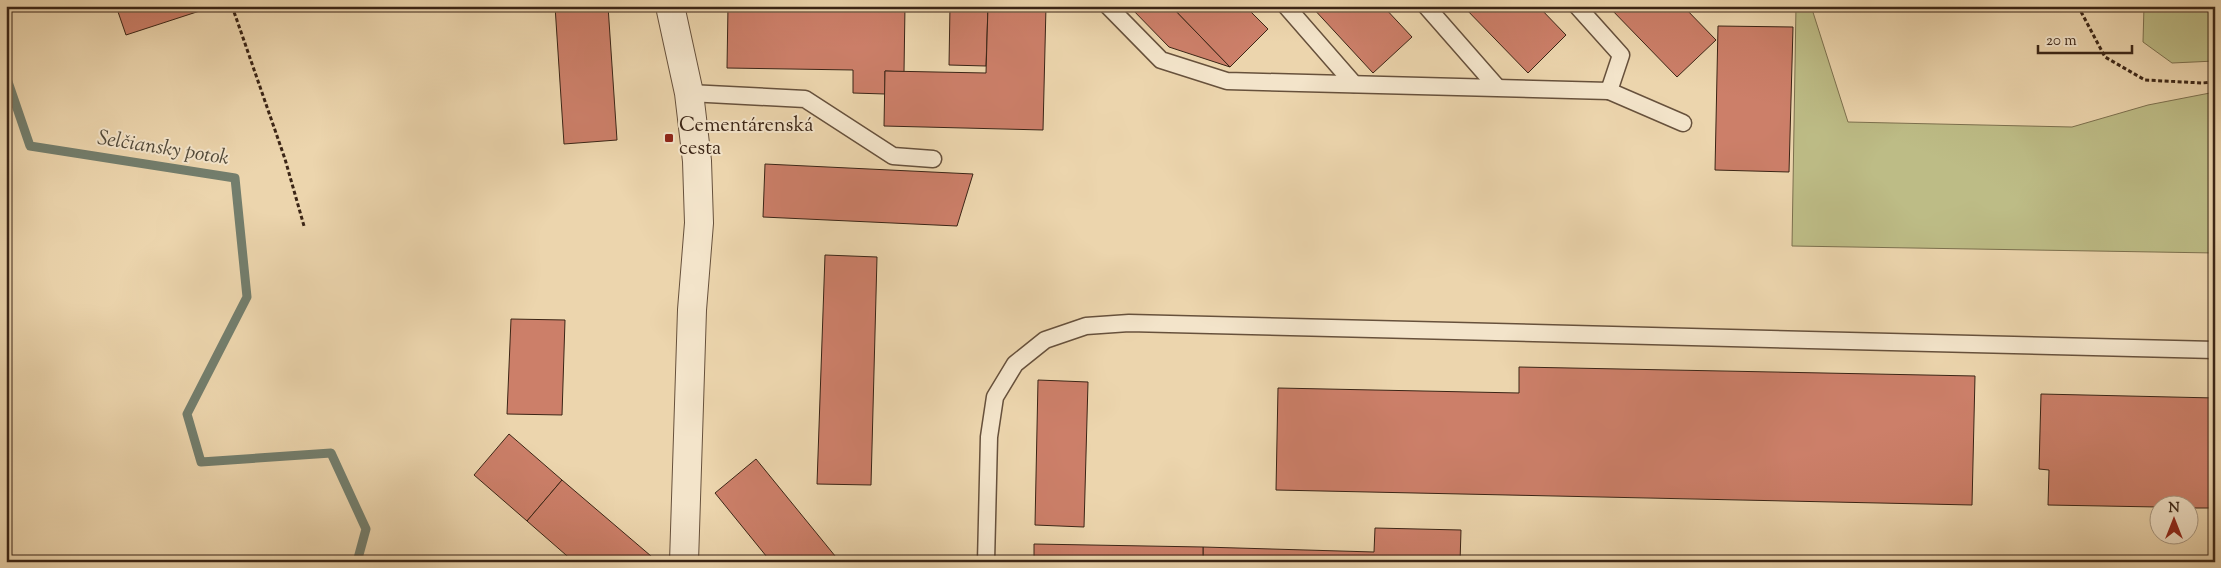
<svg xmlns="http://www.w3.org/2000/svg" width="2221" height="568" viewBox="0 0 2221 568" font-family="'Sorts Mill Goudy',serif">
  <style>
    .green { fill: #bdbc86; stroke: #7c704e }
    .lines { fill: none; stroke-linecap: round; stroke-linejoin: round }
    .stream { stroke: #737e6d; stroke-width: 9 }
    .building { fill: #cc7f69; stroke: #3b2516 }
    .lane-casing { stroke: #67513c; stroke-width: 19 }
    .street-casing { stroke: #67513c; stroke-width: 30 }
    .path { stroke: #3b2516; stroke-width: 3; stroke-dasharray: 4 2.5; stroke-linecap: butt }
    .lane { stroke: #f3e4ca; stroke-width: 16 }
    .street { stroke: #f3e4ca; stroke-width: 28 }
    .poi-dot { fill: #8f2418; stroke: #f3e4ca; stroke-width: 2 }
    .labels { text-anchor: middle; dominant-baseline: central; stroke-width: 4; stroke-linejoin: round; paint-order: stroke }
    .poi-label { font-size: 20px; fill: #3b2516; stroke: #f3e4ca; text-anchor: start }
    .water-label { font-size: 21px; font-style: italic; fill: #524a3a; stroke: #f3e4ca }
  </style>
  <rect width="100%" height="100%" fill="#ecd5ad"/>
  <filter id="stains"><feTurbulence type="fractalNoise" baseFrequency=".004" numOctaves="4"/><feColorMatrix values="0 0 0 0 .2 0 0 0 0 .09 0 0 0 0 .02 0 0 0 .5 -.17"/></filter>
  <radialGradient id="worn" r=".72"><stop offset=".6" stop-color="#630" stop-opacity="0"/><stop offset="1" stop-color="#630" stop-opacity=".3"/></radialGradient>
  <g class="green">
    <polygon points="1796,6 1811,6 1848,122 2072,127 2148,105 2215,92 2215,253 1792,246"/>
    <polygon points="2144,6 2215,6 2215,61 2172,63 2143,42"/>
  </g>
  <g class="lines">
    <polyline class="stream" points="6,76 30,146 235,178 247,297 187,414 201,462 331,453 366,529 357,562"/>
  </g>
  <g class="building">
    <polygon points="116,6 215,6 126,35"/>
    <polygon points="555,6 608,6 617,140 564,144"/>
    <polygon points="728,6 905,6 904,72 885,71 885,94 853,93 853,70 727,68"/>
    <polygon points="950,6 988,6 986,66 949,65"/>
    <polygon points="988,6 1046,6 1043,130 884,126 885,71 986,73"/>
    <polygon points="1129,6 1171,6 1230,67 1169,47"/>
    <polygon points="1171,6 1245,6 1268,29 1230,67"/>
    <polygon points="1311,6 1383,6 1412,37 1373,73"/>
    <polygon points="1463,6 1538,6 1566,35 1528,73"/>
    <polygon points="1608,6 1683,6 1716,40 1677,77"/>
    <polygon points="1718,26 1793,27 1789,172 1715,170"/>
    <polygon points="765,164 973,174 957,226 763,217"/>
    <polygon points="825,255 877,257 871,485 817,484"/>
    <polygon points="511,319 565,320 562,415 507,414"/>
    <polygon points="1519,367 1975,376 1972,505 1276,490 1278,388 1519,393"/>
    <polygon points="1038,380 1088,382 1084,527 1035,525"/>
    <polygon points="2041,394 2215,398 2215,508 2188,508 2188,506 2158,506 2158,507 2048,505 2049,470 2039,469"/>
    <polygon points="509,434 562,480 527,521 474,475"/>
    <polygon points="756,459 840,562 771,562 715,493"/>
    <polygon points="562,480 658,562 574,562 527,521"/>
    <polygon points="1375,528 1461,530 1460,562 1203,562 1203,547 1374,552"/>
    <polygon points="1034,544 1203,547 1203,562 1034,562"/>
  </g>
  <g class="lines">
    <g class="lane-casing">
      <g id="lane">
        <polyline points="1108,6 1161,60 1227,81 1609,91 1621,55 1577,6"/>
        <polyline points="1286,6 1354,84"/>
        <polyline points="1426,6 1497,87"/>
        <polyline points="1609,91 1683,123"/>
        <polyline points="689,93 805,99 893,156 933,159"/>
        <polyline points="986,562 989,437 995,397 1015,364 1045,340 1086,326 1129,323 2215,350"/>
      </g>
    </g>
    <g class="street-casing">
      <polyline id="street" points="670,6 689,93 697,161 699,223 692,310 684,562"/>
    </g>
    <g class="path">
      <polyline points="232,6 285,159 304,226"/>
      <polyline points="2078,6 2105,57 2145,80 2202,83 2215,82"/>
    </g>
    <use href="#lane" class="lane"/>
    <use href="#street" class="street"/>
  </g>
  <rect class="poi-dot" x="664" y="133" width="10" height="10" rx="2.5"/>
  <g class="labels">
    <g class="poi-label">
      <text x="679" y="126">Cementárenská<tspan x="679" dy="23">cesta</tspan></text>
    </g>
    <g class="water-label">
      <text transform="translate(163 149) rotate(9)">Selčiansky potok</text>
    </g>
  </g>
  <rect width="2221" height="568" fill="none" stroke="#ecd5ad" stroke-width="25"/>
  <rect x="8" y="8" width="2206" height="553" fill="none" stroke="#3b2516" stroke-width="2.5"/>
  <rect x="12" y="12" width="2196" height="543" fill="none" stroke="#3b2516"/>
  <g transform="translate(2174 520)"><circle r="24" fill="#f3e4ca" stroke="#a99882"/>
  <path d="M0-4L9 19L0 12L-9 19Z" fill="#8f2418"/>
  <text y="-8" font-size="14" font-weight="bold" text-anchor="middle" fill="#3b2516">N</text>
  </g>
  <path d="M2038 45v8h94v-8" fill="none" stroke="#3b2516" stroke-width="2.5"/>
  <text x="2046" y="45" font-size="15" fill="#3b2516" stroke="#f3e4ca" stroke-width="4" paint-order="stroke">20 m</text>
  <rect width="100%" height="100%" filter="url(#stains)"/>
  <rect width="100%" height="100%" fill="url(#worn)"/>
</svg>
